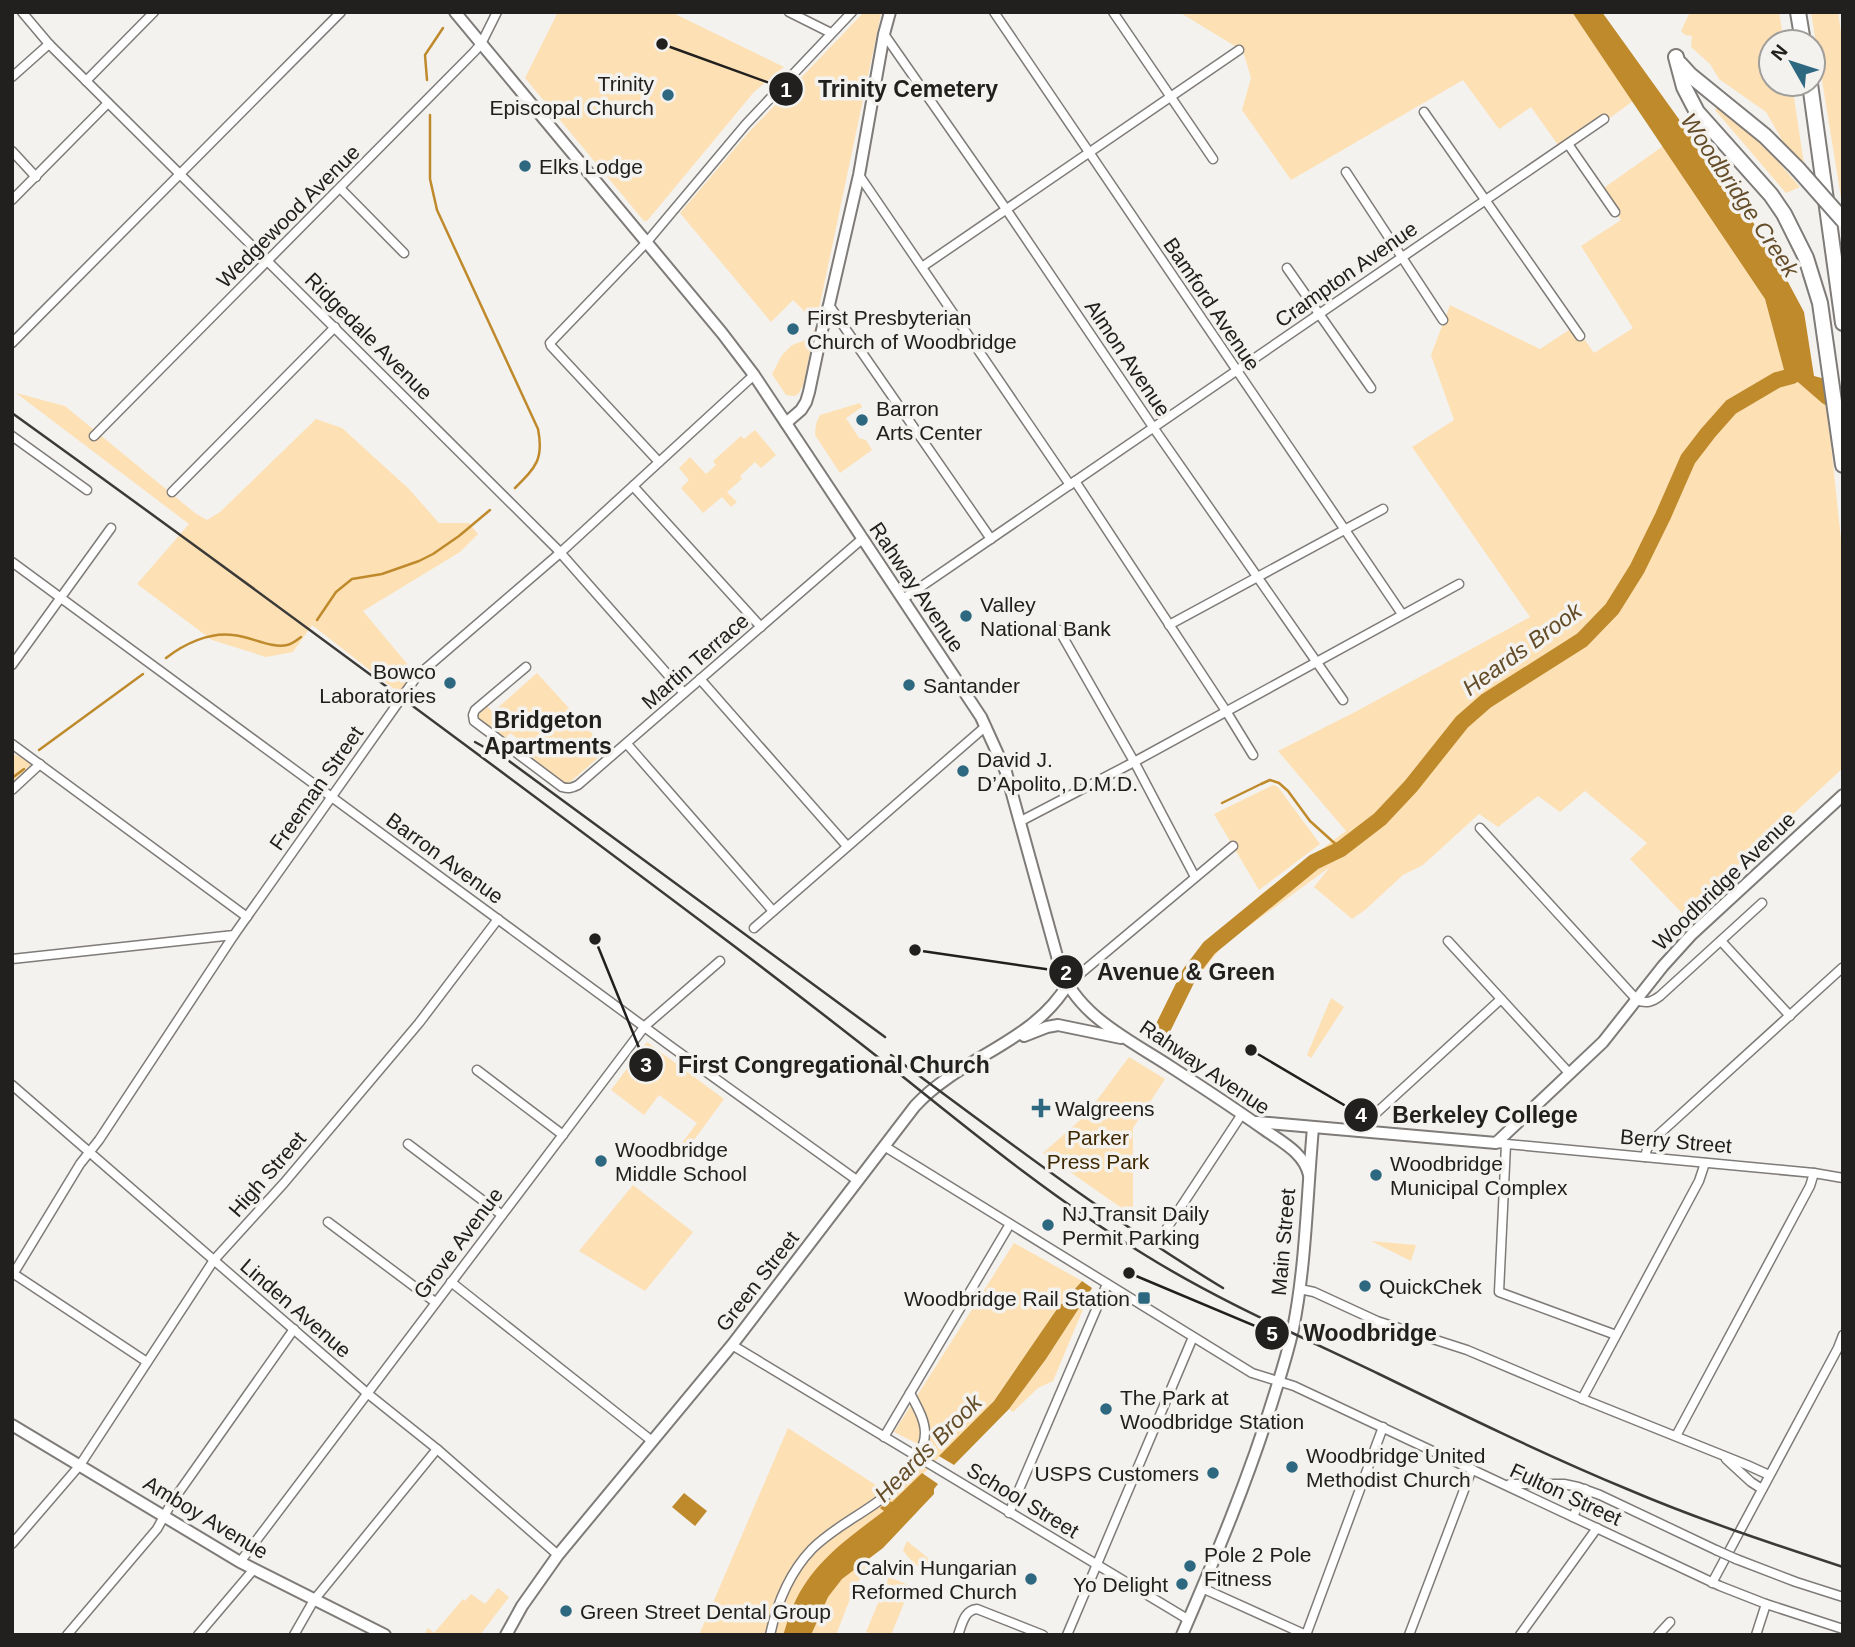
<svg xmlns="http://www.w3.org/2000/svg" width="1855" height="1647" viewBox="0 0 1855 1647" font-family="Arial,sans-serif">
  <style>
    .green { fill: #fde0b4 }
    .water { fill: #bf8a2c }
    .lines { fill: none; stroke-linecap: round; stroke-linejoin: round }
    .stream { stroke: #bf8a2c; stroke-width: 2.5 }
    .river { stroke: #bf8a2c; stroke-width: 16 }
    .street-casing { stroke: #7e7b79; stroke-width: 11 }
    .secondary-casing { stroke: #7e7b79; stroke-width: 14 }
    .highway-casing { stroke: #7e7b79; stroke-width: 18 }
    .street { stroke: #fff; stroke-width: 8 }
    .secondary { stroke: #fff; stroke-width: 10 }
    .highway { stroke: #fff; stroke-width: 14 }
    .rail { stroke: #3b3a38; stroke-width: 2.5 }
    .street-bridge-casing { stroke: #7e7b79; stroke-width: 11; stroke-linecap: butt }
    .highway-bridge-casing { stroke: #7e7b79; stroke-width: 18; stroke-linecap: butt }
    .street-bridge { stroke: #fff; stroke-width: 8 }
    .highway-bridge { stroke: #fff; stroke-width: 14 }
    .poi-dot { fill: #2d6880; stroke: #f4f2ee; stroke-width: 2.5 }
    .labels { text-anchor: middle; dominant-baseline: central; stroke-width: 7; stroke-linejoin: round; paint-order: stroke }
    .poi-label { font-size: 21px; fill: #21201f; stroke: #f4f2ee; text-anchor: start }
    .street-label { font-size: 21px; fill: #21201f; stroke: #f4f2ee }
    .park-label { font-size: 21px; fill: #3f2902; stroke: #f4f2ee }
    .water-label { font-size: 23px; font-style: italic; fill: #634c27; stroke: #f4f2ee }
    .neighbourhood-label { font-size: 23px; font-weight: bold; fill: #21201f; stroke: #f4f2ee }
    .leader { fill: none; stroke: #21201f; stroke-width: 2.5 }
    .callout-dot { fill: #21201f; stroke: #f4f2ee; stroke-width: 2.5 }
    .mark-label { font-size: 21px; text-anchor: middle; font-weight: bold; fill: #fff }
    .callout-label { font-size: 23px; text-anchor: middle; font-weight: bold; fill: #21201f; stroke: #f4f2ee; stroke-width: 7; stroke-linejoin: round; paint-order: stroke }
  </style>
  <rect width="100%" height="100%" fill="#f4f2ee"/>
  <g class="green">
    <polygon points="558,12 671,12 784,67 754,92 647,221 644,221 525,78"/>
    <polygon points="864,12 881,12 881,14 816,323 793,300 771,322 680,213 748,133"/>
    <polygon points="1179,12 1572,12 1633,101 1563,152 1531,107 1499,129 1463,80 1291,180 1242,110 1251,78 1243,51"/>
    <polygon points="1690,12 1779,12 1784,42 1771,42 1771,84 1792,84 1804,164 1785,145 1766,112 1719,79 1710,64 1691,47 1692,36 1685,35 1681,31"/>
    <polygon points="1811,12 1838,12 1843,46 1843,210"/>
    <polygon points="1717,107 1760,141 1800,187 1786,193 1715,110"/>
    <polygon points="1663,146 1765,299 1784,370 1822,403 1827,406 1843,559 1843,768 1684,915 1630,859 1647,843 1585,791 1560,812 1538,796 1498,827 1479,814 1423,865 1403,875 1365,910 1352,919 1314,887 1330,867 1223,945 1192,985 1164,1041 1152,1034 1194,958 1260,895 1346,831 1278,751 1355,712 1530,617 1412,447 1454,420 1431,355 1450,305 1540,349 1575,326 1594,353 1633,328 1581,246 1621,220 1601,190"/>
    <polygon points="815,329 803,386 798,394 794,396 786,395 772,374 782,355 792,345 803,341"/>
    <polygon points="16,393 65,406 195,513 207,520 220,512 316,419 342,428 408,488 439,523 469,523 478,534 460,552 363,611 419,678 403,696 312,625 293,652 266,657 212,640 137,584 189,524"/>
    <polygon points="860,403 862,407 846,418 859,438 866,440 872,450 840,473 815,435 816,424 820,415"/>
    <polygon points="755,430 776,455 761,468 755,462 740,476 742,479 727,492 737,502 731,507 722,497 703,513 681,488 689,480 679,468 690,457 706,474 716,465 713,461 741,436 744,439"/>
    <polygon points="537,673 607,750 569,783 566,784 528,755 532,749 510,733 505,739 479,720 478,715 487,706 493,712"/>
    <polygon points="12,754 33,761 17,785 12,787"/>
    <polygon points="1273,785 1278,787 1320,844 1259,890 1214,814"/>
    <polygon points="1331,998 1344,1007 1311,1058 1307,1055"/>
    <polygon points="647,1042 724,1099 688,1148 682,1143 697,1123 659,1095 644,1115 611,1090"/>
    <polygon points="1129,1057 1165,1079 1133,1128 1133,1216 1043,1153 1086,1115"/>
    <polygon points="633,1185 693,1232 645,1291 579,1251"/>
    <polygon points="1371,1241 1416,1245 1411,1261"/>
    <polygon points="1014,1243 1082,1281 1057,1309 994,1401 898,1500 850,1599 836,1635 699,1635 788,1428 885,1491 897,1477 916,1443 894,1432"/>
    <polygon points="1092,1288 1053,1381 1038,1388 1013,1412 1009,1409 1046,1359"/>
    <path d="M907,1541l31,25 5,-5c-9,23 -32,2 -40,-11z"/>
    <polygon points="889,1577 911,1586 891,1635 873,1635 866,1632"/>
    <polygon points="498,1588 509,1597 480,1635 424,1635 428,1628 434,1633 463,1599 465,1601 471,1594 485,1604"/>
  </g>
  <g class="water">
    <polygon points="1572,12 1602,12 1765,239 1804,312 1814,376 1829,380 1830,385 1843,388 1843,408 1827,406 1822,403 1784,370 1765,299"/>
    <polygon points="1082,1281 1092,1288 1046,1359 1009,1409 954,1465 939,1456 994,1401 1057,1309"/>
    <path d="M922,1473l16,11 -4,5v5l-51,54 -41,31 -14,18 -17,38h-28c4,-10 6,-22 11,-31 19,-42 54,-66 90,-93l-4,-3 8,-7 4,1z"/>
    <polygon points="684,1493 707,1511 695,1526 672,1507"/>
  </g>
  <g class="lines">
    <g class="stream">
      <polyline points="427,80 425,55 443,28"/>
      <path d="M430,115v64l7,31 101,219c6,30 -2,38 -23,59"/>
      <polyline points="317,620 336,592 352,579 382,574 419,561 433,554 459,536 490,510"/>
      <path d="M166,658c18,-14 43,-26 67,-23 16,1 39,14 54,10 5,-1 10,-5 14,-8"/>
      <polyline points="39,750 143,674"/>
      <polyline points="12,778 24,769"/>
      <polyline points="1222,803 1261,784 1270,780 1279,783 1288,791 1310,821 1341,849"/>
    </g>
    <polyline class="river" points="1158,1038 1190,973 1209,948 1314,862 1341,849 1380,819 1411,786 1462,722 1486,701 1582,640 1612,609 1637,569 1663,516 1688,459 1708,433 1731,407 1777,380 1792,376 1800,370"/>
    <g class="street-casing">
      <g id="street">
        <polyline points="22,12 49,44 557,549 684,693"/>
        <polyline points="789,12 831,33"/>
        <polyline points="994,12 1402,614"/>
        <polyline points="1113,12 1213,159"/>
        <polyline points="884,34 1006,209 1153,427 1343,700"/>
        <polyline points="12,77 49,44"/>
        <polyline points="86,81 154,12"/>
        <polyline points="1424,112 1580,336"/>
        <polyline points="1568,144 1615,212"/>
        <polyline points="12,151 36,177"/>
        <polyline points="1346,172 1443,320"/>
        <polyline points="859,175 1070,485"/>
        <polyline points="340,188 404,253"/>
        <polyline points="12,200 108,103"/>
        <polyline points="922,267 1239,50"/>
        <polyline points="1287,268 1371,388"/>
        <polyline points="829,305 991,539"/>
        <polyline points="12,343 341,12"/>
        <polyline points="12,436 87,490"/>
        <polyline points="94,436 474,52 481,44 497,12"/>
        <polyline points="659,462 551,346 550,343 646,243 746,124 852,12"/>
        <polyline points="1075,481 1226,711 1253,755"/>
        <polyline points="633,486 761,627"/>
        <polyline points="172,492 335,327"/>
        <polyline points="12,562 673,1048 858,1181"/>
        <polyline points="903,599 1604,119"/>
        <polyline points="1169,625 1383,509"/>
        <polyline points="1059,630 1136,765 1195,877"/>
        <polyline points="12,665 111,528"/>
        <path d="M526,667l-51,43 -2,5 1,6 88,66c7,2 10,1 16,-2l284,-246"/>
        <polyline points="700,679 847,846"/>
        <polyline points="12,744 247,917"/>
        <polyline points="627,744 773,911"/>
        <polyline points="12,790 40,764"/>
        <polyline points="1021,821 1134,762 1459,584"/>
        <path d="M1480,828l157,172c9,4 15,2 23,-4l102,-93"/>
        <polyline points="754,928 986,726"/>
        <polyline points="1448,941 1570,1074"/>
        <polyline points="1721,941 1790,1016"/>
        <polyline points="12,959 234,935 417,676 560,553 754,375"/>
        <polyline points="1068,984 1233,846"/>
        <polyline points="477,1070 563,1135"/>
        <polyline points="12,1085 367,1393 437,1449 558,1555"/>
        <polyline points="1364,1131 1367,1123 1374,1115 1501,999"/>
        <polyline points="1496,1143 1814,1173 1843,1178"/>
        <polyline points="408,1144 502,1215"/>
        <polyline points="1506,1144 1499,1292 1616,1335"/>
        <polyline points="884,1146 1252,1373 1294,1386 1720,1586 1766,1604 1843,1629"/>
        <polyline points="1645,1157 1647,1149 1657,1136 1842,968"/>
        <polyline points="328,1222 435,1302"/>
        <polyline points="1167,1228 1242,1114"/>
        <polyline points="14,1274 147,1362"/>
        <polyline points="12,1276 80,1164 99,1140 234,935"/>
        <polyline points="451,1282 652,1441"/>
        <polyline points="1300,1289 1314,1292 1377,1321 1467,1350 1590,1402 1747,1465 1769,1475"/>
        <polyline points="732,1345 1189,1620"/>
        <polyline points="1582,1399 1699,1181 1705,1163"/>
        <polyline points="1676,1436 1810,1186 1814,1173"/>
        <polyline points="884,1437 1010,1224"/>
        <polyline points="1726,1459 1751,1482 1762,1489"/>
        <polyline points="1510,1484 1564,1484 1578,1487 1600,1495 1716,1550"/>
        <polyline points="1009,1513 1107,1284"/>
        <polyline points="1573,1517 1585,1489"/>
        <polyline points="12,1544 80,1465 214,1260 284,1183 419,1023 498,919"/>
        <polyline points="1736,1559 1796,1582 1843,1597"/>
        <polyline points="240,1562 645,1026 720,961"/>
        <polyline points="1712,1583 1838,1348 1843,1335"/>
        <polyline points="1202,1588 1306,1635"/>
        <polyline points="67,1635 157,1529 172,1502 294,1329"/>
        <polyline points="198,1635 254,1569"/>
        <polyline points="294,1635 314,1600 437,1449"/>
        <path d="M770,1635c7,-32 19,-62 42,-86 34,-34 81,-44 105,-91 4,-7 8,-16 8,-25 0,-14 -9,-28 -15,-40"/>
        <path d="M958,1635c4,-10 6,-25 19,-26l66,26"/>
        <polyline points="1067,1635 1193,1337"/>
        <polyline points="1306,1635 1383,1427"/>
        <polyline points="1409,1635 1472,1469"/>
        <polyline points="1520,1635 1597,1528"/>
        <polyline points="1658,1635 1670,1622"/>
        <polyline points="1756,1635 1766,1604"/>
      </g>
    </g>
    <g class="secondary-casing">
      <g id="secondary">
        <path d="M455,12l267,321 32,42 227,342 25,55 54,195c17,49 70,73 111,100 31,20 63,41 94,63 17,12 39,23 44,45"/>
        <polyline points="786,423 801,410 806,402 809,392 822,330 829,305 859,175 884,34 890,12"/>
        <polyline points="1024,1036 1047,1027 1058,1025 1121,1038"/>
        <polyline points="1257,1122 1496,1143 1603,1042 1663,966 1692,934 1843,795"/>
        <polyline points="12,1425 240,1562 385,1635"/>
        <path d="M506,1635l16,-29 36,-51 174,-210 183,-239c46,-50 117,-62 153,-122"/>
        <path d="M1182,1635c34,-79 67,-157 92,-239 7,-22 14,-44 19,-67 13,-64 14,-136 20,-201"/>
      </g>
    </g>
    <g class="highway-casing">
      <g id="highway">
        <polyline points="1798,12 1803,42"/>
        <polyline points="1676,57 1684,87 1697,112 1771,195 1784,214 1806,258 1820,303 1843,465"/>
        <polyline points="1680,64 1690,75 1765,136 1797,168"/>
        <polyline points="1810,84 1843,323"/>
      </g>
    </g>
    <use href="#street" class="street"/>
    <use href="#secondary" class="secondary"/>
    <use href="#highway" class="highway"/>
    <g class="rail">
      <path d="M12,413c243,175 483,353 722,533 58,44 116,89 173,134 77,62 153,123 238,175 74,46 155,81 234,119 82,40 164,80 248,115 70,30 143,54 216,78"/>
      <polyline points="475,742 509,761 885,1037"/>
      <path d="M891,1055c109,80 216,163 332,233"/>
    </g>
    <g class="street-bridge-casing">
      <polyline id="street-bridge" points="1716,1550 1736,1559"/>
    </g>
    <g class="highway-bridge-casing">
      <polyline id="highway-bridge" points="1797,168 1843,220"/>
    </g>
    <use href="#street-bridge" class="street-bridge"/>
    <use href="#highway-bridge" class="highway-bridge"/>
  </g>
  <g class="poi-dot">
    <circle cx="668" cy="95" r="7"/>
    <circle cx="525" cy="166" r="7"/>
    <circle cx="793" cy="329" r="7"/>
    <circle cx="862" cy="420" r="7"/>
    <circle cx="966" cy="616" r="7"/>
    <circle cx="450" cy="683" r="7"/>
    <circle cx="909" cy="685" r="7"/>
    <circle cx="963" cy="771" r="7"/>
    <path d="M1037.5 1097.5h7v7h7v7h-7v7h-7v-7h-7v-7h7z"/>
    <circle cx="601" cy="1161" r="7"/>
    <circle cx="1376" cy="1175" r="7"/>
    <circle cx="1048" cy="1225" r="7"/>
    <circle cx="1365" cy="1286" r="7"/>
    <rect x="1137" y="1291" width="14" height="14" rx="3.5"/>
    <circle cx="1106" cy="1409" r="7"/>
    <circle cx="1292" cy="1467" r="7"/>
    <circle cx="1213" cy="1473" r="7"/>
    <circle cx="1190" cy="1566" r="7"/>
    <circle cx="1031" cy="1579" r="7"/>
    <circle cx="1182" cy="1584" r="7"/>
    <circle cx="566" cy="1611" r="7"/>
  </g>
  <g class="labels">
    <g class="poi-label">
      <text x="654" y="83" text-anchor="end">Trinity<tspan x="654" dy="24">Episcopal Church</tspan></text>
      <text x="539" y="166">Elks Lodge</text>
      <text x="807" y="317">First Presbyterian<tspan x="807" dy="24">Church of Woodbridge</tspan></text>
      <text x="876" y="408">Barron<tspan x="876" dy="24">Arts Center</tspan></text>
      <text x="980" y="604">Valley<tspan x="980" dy="24">National Bank</tspan></text>
      <text x="436" y="671" text-anchor="end">Bowco<tspan x="436" dy="24">Laboratories</tspan></text>
      <text x="923" y="685">Santander</text>
      <text x="977" y="759">David J.<tspan x="977" dy="24">D’Apolito, D.M.D.</tspan></text>
      <text x="1055" y="1108">Walgreens</text>
      <text x="615" y="1149">Woodbridge<tspan x="615" dy="24">Middle School</tspan></text>
      <text x="1390" y="1163">Woodbridge<tspan x="1390" dy="24">Municipal Complex</tspan></text>
      <text x="1062" y="1213">NJ Transit Daily<tspan x="1062" dy="24">Permit Parking</tspan></text>
      <text x="1379" y="1286">QuickChek</text>
      <text x="1130" y="1298" text-anchor="end">Woodbridge Rail Station</text>
      <text x="1120" y="1397">The Park at<tspan x="1120" dy="24">Woodbridge Station</tspan></text>
      <text x="1306" y="1455">Woodbridge United<tspan x="1306" dy="24">Methodist Church</tspan></text>
      <text x="1199" y="1473" text-anchor="end">USPS Customers</text>
      <text x="1204" y="1554">Pole 2 Pole<tspan x="1204" dy="24">Fitness</tspan></text>
      <text x="1017" y="1567" text-anchor="end">Calvin Hungarian<tspan x="1017" dy="24">Reformed Church</tspan></text>
      <text x="1168" y="1584" text-anchor="end">Yo Delight</text>
      <text x="580" y="1611">Green Street Dental Group</text>
    </g>
    <g class="street-label">
      <text transform="translate(288 216) rotate(-45)">Wedgewood Avenue</text>
      <text transform="translate(1346 274) rotate(-35)">Crampton Avenue</text>
      <text transform="translate(1212 304) rotate(56)">Bamford Avenue</text>
      <text transform="translate(369 336) rotate(45)">Ridgedale Avenue</text>
      <text transform="translate(1128 358) rotate(56)">Almon Avenue</text>
      <text transform="translate(917 587) rotate(56)">Rahway Avenue</text>
      <text transform="translate(695 661) rotate(-41)">Martin Terrace</text>
      <text transform="translate(316 788) rotate(-55)">Freeman Street</text>
      <text transform="translate(445 858) rotate(36)">Barron Avenue</text>
      <text transform="translate(1724 881) rotate(-44)">Woodbridge Avenue</text>
      <text transform="translate(1205 1067) rotate(34)">Rahway Avenue</text>
      <text transform="translate(1676 1141) rotate(5)">Berry Street</text>
      <text transform="translate(267 1174) rotate(-49)">High Street</text>
      <text transform="translate(1283 1242) rotate(-85)">Main Street</text>
      <text transform="translate(458 1243) rotate(-53)">Grove Avenue</text>
      <text transform="translate(757 1281) rotate(-52)">Green Street</text>
      <text transform="translate(296 1308) rotate(41)">Linden Avenue</text>
      <text transform="translate(1566 1494) rotate(25)">Fulton Street</text>
      <text transform="translate(1023 1500) rotate(31)">School Street</text>
      <text transform="translate(206 1517) rotate(31)">Amboy Avenue</text>
    </g>
    <g class="park-label">
      <text x="1098" y="1137">Parker<tspan x="1098" dy="24">Press Park</tspan></text>
    </g>
    <g class="water-label">
      <text transform="translate(1740 195) rotate(56)">Woodbridge Creek</text>
      <text transform="translate(1522 649) rotate(-36)">Heards Brook</text>
      <text transform="translate(928 1448) rotate(-45)">Heards Brook</text>
    </g>
    <g class="neighbourhood-label">
      <text x="548" y="720">Bridgeton<tspan x="548" dy="26">Apartments</tspan></text>
    </g>
  </g>
  <path class="leader" d="M662 44L786 89M915 950L1066 972M595 939L646 1065M1251 1050L1361 1115M1129 1273L1272 1333"/>
  <g class="callout-dot">
    <circle cx="662" cy="44" r="7"/>
    <circle cx="915" cy="950" r="7"/>
    <circle cx="595" cy="939" r="7"/>
    <circle cx="1251" cy="1050" r="7"/>
    <circle cx="1129" cy="1273" r="7"/>
    <circle cx="786" cy="89" r="18"/>
    <circle cx="1066" cy="972" r="18"/>
    <circle cx="646" cy="1065" r="18"/>
    <circle cx="1361" cy="1115" r="18"/>
    <circle cx="1272" cy="1333" r="18"/>
  </g>
  <g class="mark-label">
    <text x="786" y="97">1</text>
    <text x="1066" y="980">2</text>
    <text x="646" y="1072">3</text>
    <text x="1361" y="1122">4</text>
    <text x="1272" y="1341">5</text>
  </g>
  <g class="callout-label">
    <text x="908" y="97">Trinity Cemetery</text>
    <text x="1186" y="980">Avenue &amp; Green</text>
    <text x="834" y="1073">First Congregational Church</text>
    <text x="1485" y="1123">Berkeley College</text>
    <text x="1370" y="1341">Woodbridge</text>
  </g>
  <rect width="1855" height="1647" fill="none" stroke="#21201f" stroke-width="28"/>
  <g transform="translate(1792 63) rotate(309)"><circle r="33" fill="#f4f2ee" stroke="#a09e9b" stroke-width="2"/>
  <path d="M0-5L12 26L0 18L-12 26Z" fill="#2d6880"/>
  <text y="-10" font-size="19" font-weight="bold" text-anchor="middle" fill="#21201f">N</text>
  </g>
</svg>
